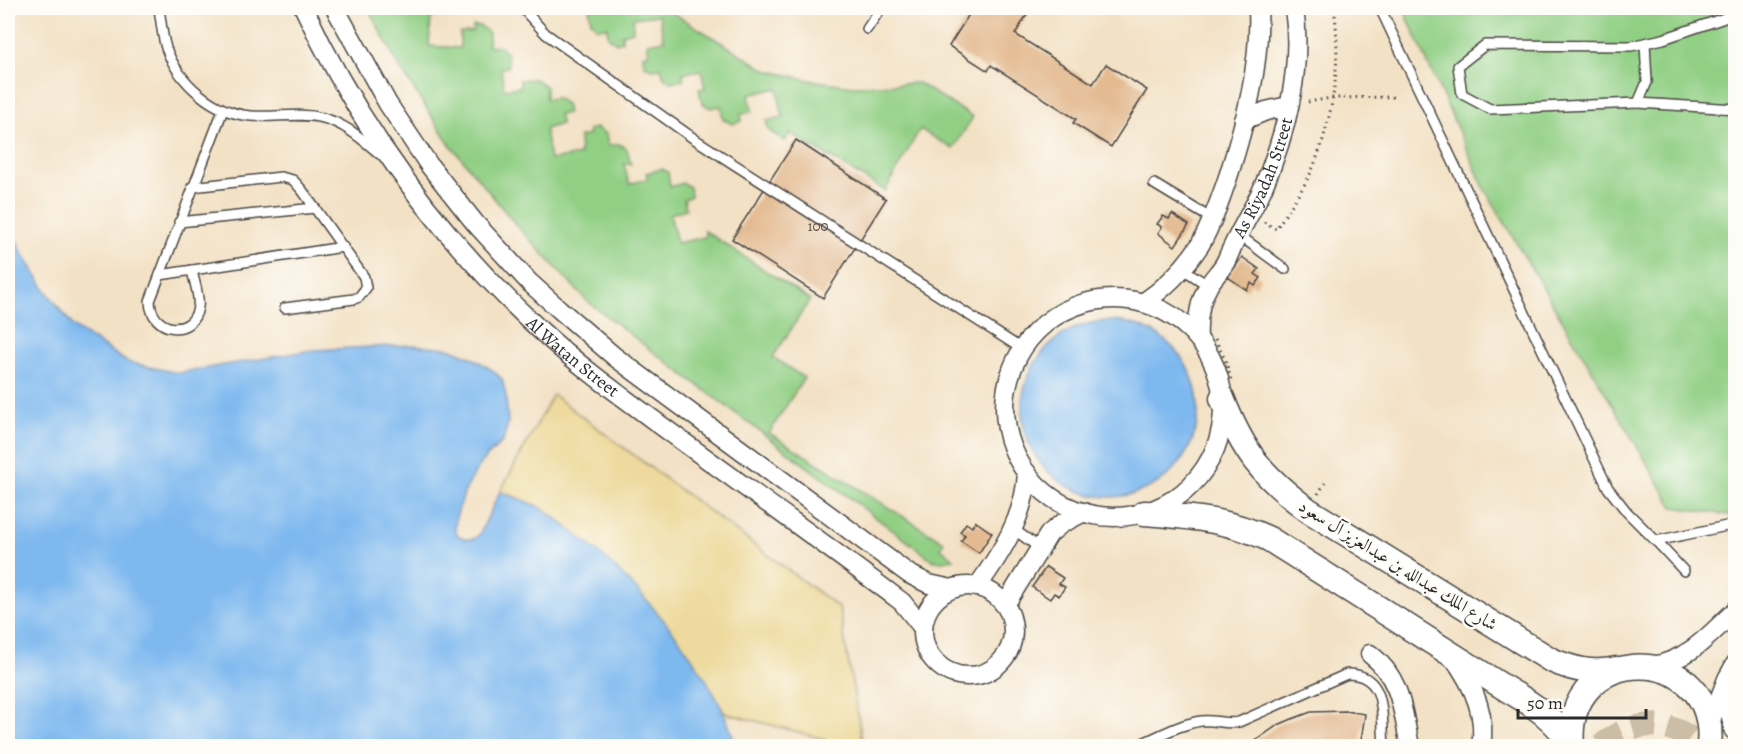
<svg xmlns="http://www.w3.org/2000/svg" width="1743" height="754" viewBox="0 0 1743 754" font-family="Alegreya,Amiri,serif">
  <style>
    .green { fill: #91cf84; stroke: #5e7d58; stroke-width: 1.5 }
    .sand { fill: #eeda9e; stroke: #8c8264; stroke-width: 1.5 }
    .water { fill: #7db8ef; stroke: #54728d; stroke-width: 1.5 }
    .building { fill: #e3ba91 }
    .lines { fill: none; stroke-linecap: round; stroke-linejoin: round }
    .tertiary-tunnel { stroke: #cbbda6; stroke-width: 24; stroke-dasharray: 24 12; stroke-linecap: butt }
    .service-casing { stroke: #494642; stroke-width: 12 }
    .minor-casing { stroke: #494642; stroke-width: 21 }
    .tertiary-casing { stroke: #494642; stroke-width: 27 }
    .path { stroke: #494642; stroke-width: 3; stroke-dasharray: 1.5 4.5; stroke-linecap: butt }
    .service { stroke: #fff; stroke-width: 9 }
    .minor { stroke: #fff; stroke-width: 18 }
    .tertiary { stroke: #fff; stroke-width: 24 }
    .labels { text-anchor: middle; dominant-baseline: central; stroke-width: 5; stroke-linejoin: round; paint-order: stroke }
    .number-label { font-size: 15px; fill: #594f44 }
    .street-label { font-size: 18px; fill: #2b2b2b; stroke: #fdfcf7 }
  </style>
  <rect width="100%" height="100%" fill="#fdfcf7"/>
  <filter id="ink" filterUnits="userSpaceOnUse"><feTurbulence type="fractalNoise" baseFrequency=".0167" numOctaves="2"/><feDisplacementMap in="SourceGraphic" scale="12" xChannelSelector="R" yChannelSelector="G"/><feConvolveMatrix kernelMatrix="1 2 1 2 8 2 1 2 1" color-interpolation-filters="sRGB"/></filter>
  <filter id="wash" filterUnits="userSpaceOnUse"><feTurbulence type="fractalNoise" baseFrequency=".008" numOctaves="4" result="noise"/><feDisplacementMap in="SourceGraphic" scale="24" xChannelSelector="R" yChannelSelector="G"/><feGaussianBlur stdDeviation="1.35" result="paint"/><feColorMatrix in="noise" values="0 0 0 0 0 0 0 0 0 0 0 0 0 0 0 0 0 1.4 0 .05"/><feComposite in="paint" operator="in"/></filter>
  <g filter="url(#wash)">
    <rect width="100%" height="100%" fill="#f3e1c5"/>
    <g class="green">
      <polygon points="368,8 448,8 449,15 431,17 429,46 460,48 460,33 473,31 473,26 480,26 489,33 488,46 500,46 507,54 508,67 501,68 504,89 520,87 520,80 535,79 546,87 546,99 557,98 566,104 568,113 559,115 561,124 545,129 550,160 580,155 579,137 589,135 588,130 596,128 606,134 608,146 619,144 627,149 631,164 624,164 629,184 648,179 646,173 662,169 668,172 670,187 683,183 690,187 691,196 684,199 686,209 670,214 677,243 705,237 705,231 810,300 773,357 804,378 769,433 944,542 941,548 954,559 943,561 934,561 648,348 587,301 516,225 449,143 399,66"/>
      <polygon points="594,8 665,8 766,70 809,80 854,86 918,83 973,117 953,149 920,129 885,191 790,133 785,141 769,131 766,121 783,117 777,88 749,95 752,112 741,114 742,121 732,124 723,119 721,106 710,108 702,103 699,89 705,88 701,70 683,73 683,80 670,82 664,77 661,68 651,69 644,64 643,55 649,53 647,43 664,40 659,15 633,18 633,31 622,34 622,41 616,43 608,36 607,27 597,28 591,21 589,9"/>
      <polygon points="1403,8 1735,8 1735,516 1673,507 1485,190"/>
    </g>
    <path class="sand" d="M553,395l286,213 24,138h-36l-2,-7 -100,-26c-39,-69 -89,-133 -153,-181 -9,-8 -19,-17 -29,-23 -13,-7 -29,-12 -43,-17z"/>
    <g class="water">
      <path d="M8,224l13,26 23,38 30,39 53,35 51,11 135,-23 99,-5 37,3 22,9 20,12 11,10 4,17 2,27 -5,18 -23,23 -15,27 -9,26 -1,11 2,6 7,5h10l5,-4 21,-43c14,5 30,10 43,17 10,6 19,15 29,22 65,50 141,136 164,215h-728z"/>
      <circle cx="1110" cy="409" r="88"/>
    </g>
    <g id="blocks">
      <g class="building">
        <polygon points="973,8 1020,8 1028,13 1015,34 1093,84 1106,64 1147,90 1111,147 1073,123 1076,119 991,65 988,71 949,46"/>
        <polygon points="796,140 886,199 823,298 732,239"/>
        <polygon points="1172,214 1189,225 1175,246 1158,233 1162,227 1157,224 1163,216 1169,219"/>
        <polygon points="1242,257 1259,269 1255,274 1261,278 1255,286 1251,283 1247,290 1228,277"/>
        <polygon points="975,521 992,533 979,553 961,541 965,535 960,532 966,523 972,527"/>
        <polygon points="1046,567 1063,578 1059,584 1065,587 1059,596 1054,593 1050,599 1032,587"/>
        <polygon points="1346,711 1365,714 1361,740 1357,746 1248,746 1278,725 1292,719 1311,712"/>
      </g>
    </g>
  </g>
  <g filter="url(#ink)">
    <use href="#blocks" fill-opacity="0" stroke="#494642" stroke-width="1.5"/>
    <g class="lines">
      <path class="tertiary-tunnel" d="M1602,746c28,-27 70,-28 97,0"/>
      <g class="service-casing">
        <g id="service">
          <path d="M159,8c2,13 3,27 7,40 13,35 47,65 85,68 24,2 48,-4 72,2 23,6 40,22 58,37"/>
          <polyline points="522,8 546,34 693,138 1022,349"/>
          <polyline points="1380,8 1608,488 1627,512 1656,541 1736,524"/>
          <polyline points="867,29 881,8"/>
          <polyline points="1645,43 1647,82 1638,103 1490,109 1462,94 1458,66 1485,45 1631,46 1663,39 1736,14"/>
          <polyline points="1638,103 1736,109"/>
          <polyline points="1154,184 1212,219"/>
          <polyline points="192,187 281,177 293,180 302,190 364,277 366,288 359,297 354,299 285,308"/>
          <polyline points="179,222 315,208"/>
          <polyline points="1239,235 1285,269"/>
          <polyline points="1183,269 1209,286"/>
          <path d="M192,270c2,12 8,26 6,37 -5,31 -47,26 -48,-6l73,-191"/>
          <polyline points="160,275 343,247"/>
          <polyline points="1013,529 1040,548"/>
          <polyline points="1656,541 1684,571"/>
          <path d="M1136,746c20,-8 43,-22 65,-25 13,-2 25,4 38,1l108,-48c41,0 34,42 37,72"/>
        </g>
      </g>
      <g class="minor-casing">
        <g id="minor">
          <path id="s1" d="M304,8c56,121 137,230 235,321 43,40 92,74 139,109 75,55 150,108 224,164l21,26"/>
          <polyline points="335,8 388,104 429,165 475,223 529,282 559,309 615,357 909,574 929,584 952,589"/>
          <polyline points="1244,120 1266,111 1288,106"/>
          <circle cx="1114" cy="408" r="109"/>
          <path d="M1143,303c24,-16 41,-34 57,-58 12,-21 20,-45 28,-68 17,-53 33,-113 30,-169"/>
          <path id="s2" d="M1198,338c-1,-18 1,-37 11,-53 5,-9 14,-16 18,-26 10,-24 24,-46 35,-69 24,-55 41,-122 32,-182"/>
          <circle cx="968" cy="631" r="45"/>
          <path d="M977,587c25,-35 48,-71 50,-114"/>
          <polyline points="1005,605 1049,534 1061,524 1084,512"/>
          <path d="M1370,654c32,25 32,56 40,92"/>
          <path d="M1453,657c19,26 34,57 28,89"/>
          <path d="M1653,666c36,-6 57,-32 83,-56"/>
          <polyline points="1709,725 1727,679 1736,663"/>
        </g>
      </g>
      <g class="tertiary-casing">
        <g id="tertiary">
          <path d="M1222,398c21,54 40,78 86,112l243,150c23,10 42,14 66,9"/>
          <path d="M1144,513c45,4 83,6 125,26l239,151c26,15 47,29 64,55"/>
          <polyline points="1736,696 1734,717 1736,728"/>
          <path d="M1572,746c-10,-107 148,-105 137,0"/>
        </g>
      </g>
      <g class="path">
        <polyline points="1308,102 1332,98 1393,97"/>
        <path d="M1264,222l12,7c12,-19 27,-39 36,-59 21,-50 30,-109 22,-162"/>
        <polyline points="1215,339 1226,362 1231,380"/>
        <polyline points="1318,494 1325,483"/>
      </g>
      <use href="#service" class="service"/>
      <use href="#minor" class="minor"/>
      <use href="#tertiary" class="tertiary"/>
    </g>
  </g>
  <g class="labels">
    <g class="number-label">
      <text x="818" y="226">100</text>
    </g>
    <g class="street-label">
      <text stroke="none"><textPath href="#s2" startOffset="176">As Riyadah Street</textPath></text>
      <text stroke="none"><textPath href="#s1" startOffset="444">Al Watan Street</textPath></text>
      <text transform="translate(1398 565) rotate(32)">شارع الملك عبدالله بن عبدالعزيز آل سعود</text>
    </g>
  </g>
  <rect width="1743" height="754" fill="none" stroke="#fdfcf7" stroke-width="30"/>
  <path d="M1518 709v9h128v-9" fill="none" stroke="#2b2b2b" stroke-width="3"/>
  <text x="1527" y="709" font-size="18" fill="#2b2b2b" stroke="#fdfcf7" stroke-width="4.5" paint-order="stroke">50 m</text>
</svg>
